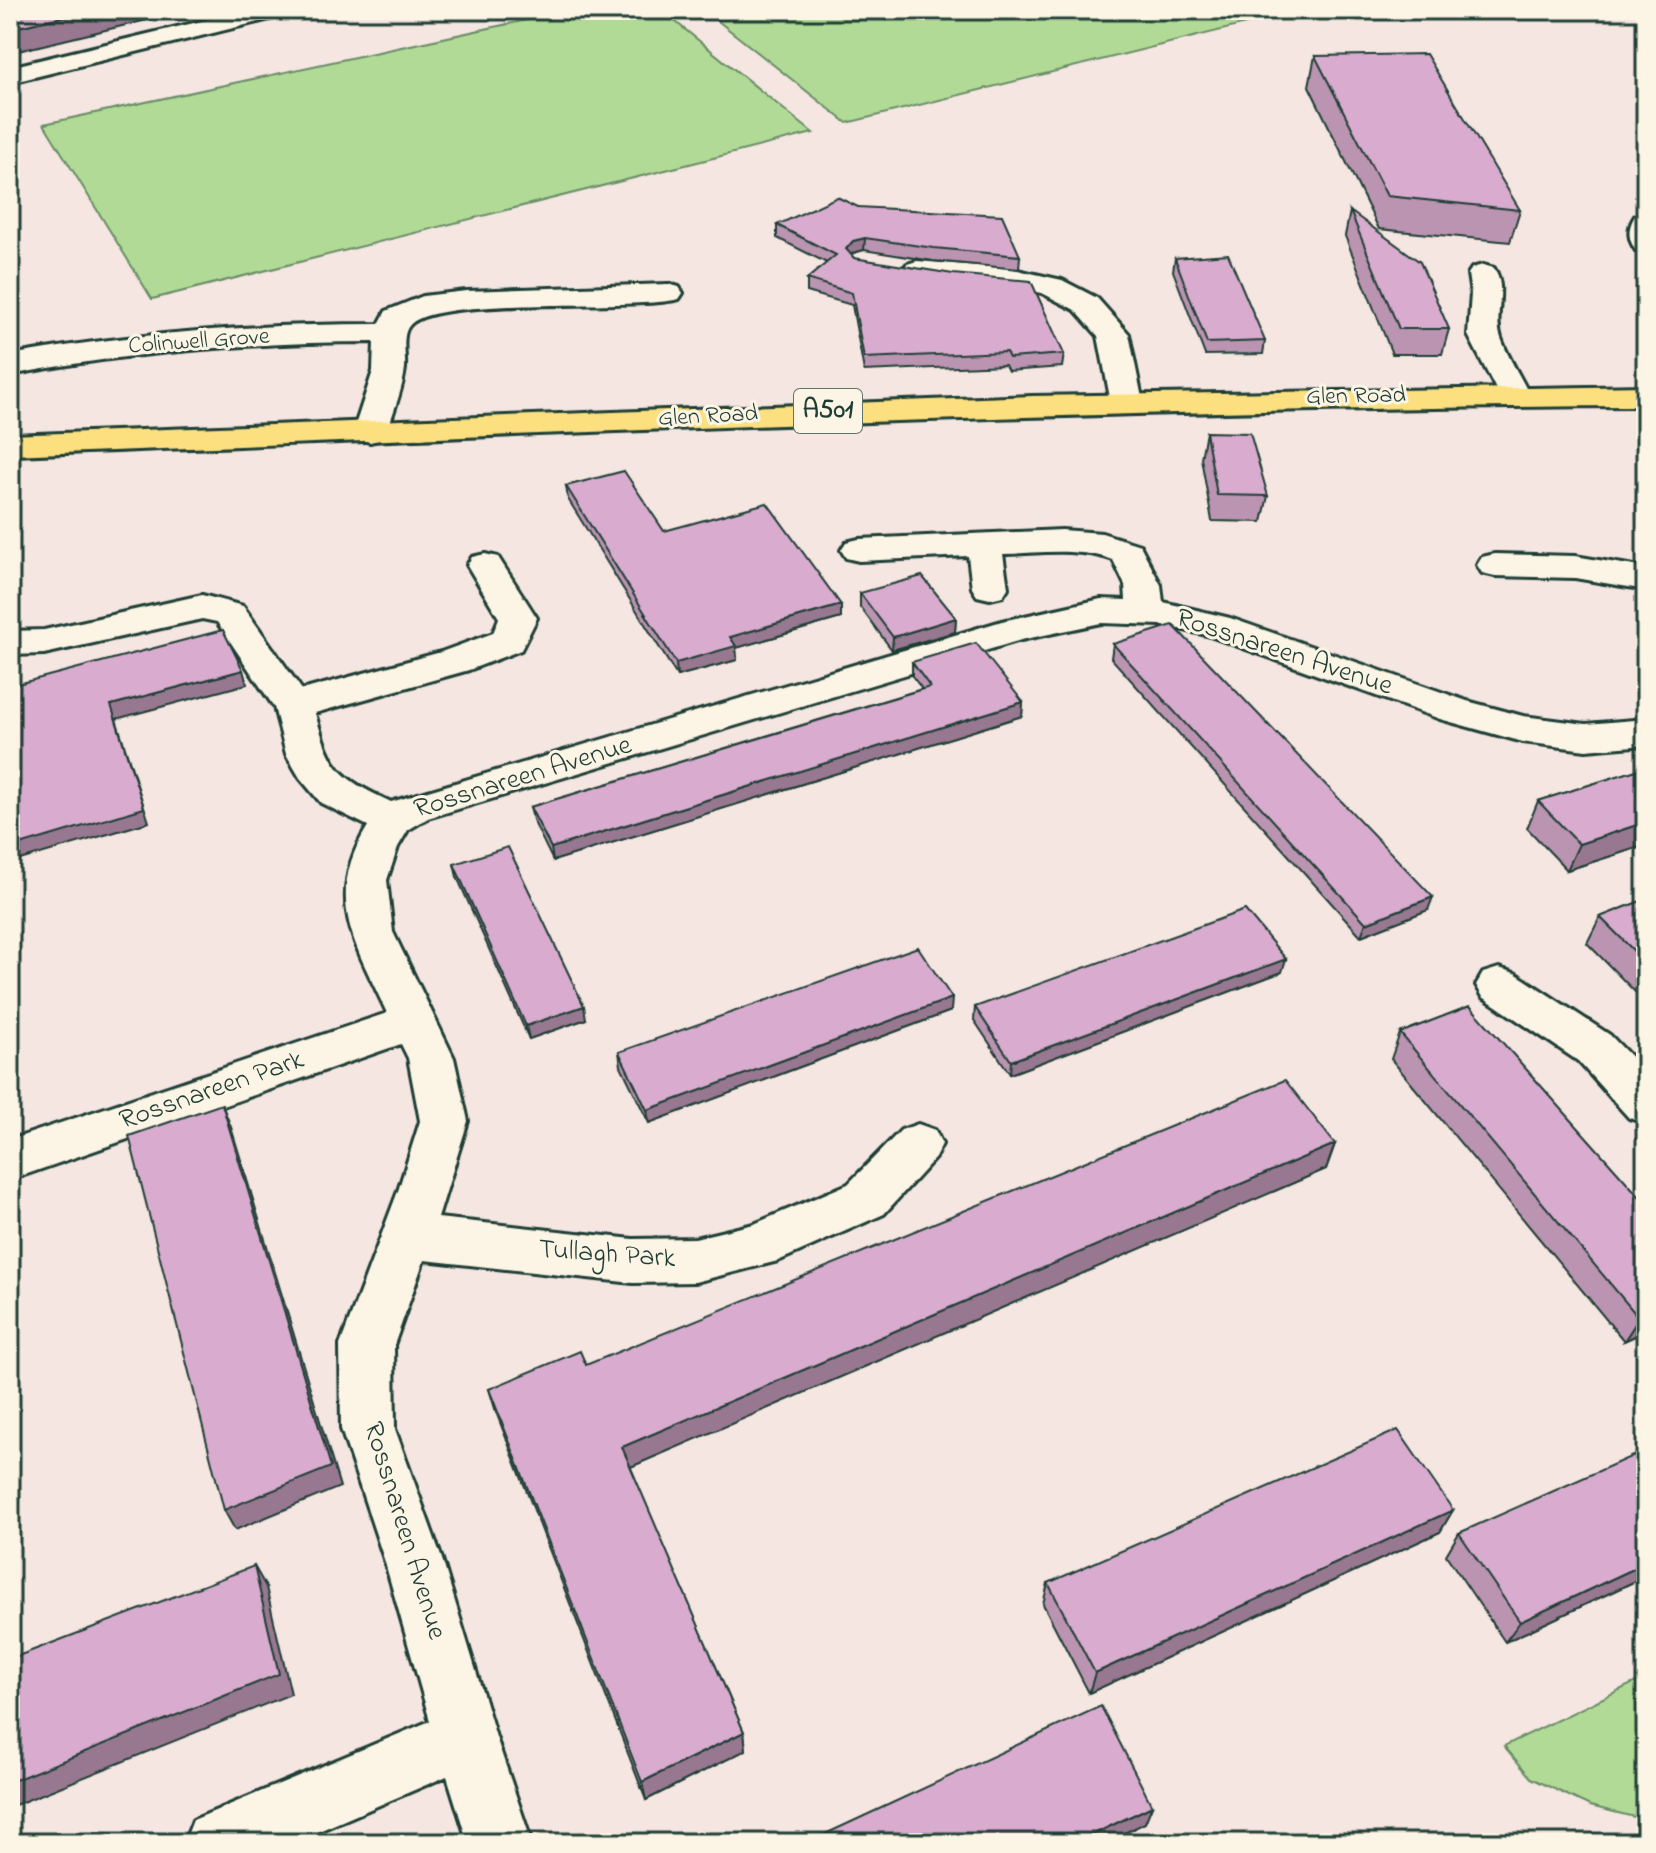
<svg xmlns="http://www.w3.org/2000/svg" width="1656" height="1853" viewBox="0 0 1656 1853" font-family="'Indie Flower',sans-serif">
  <style>
    .green { fill: #b2da97; stroke: #688c66; stroke-width: 2 }
    .lines { fill: none; stroke-linecap: round; stroke-linejoin: round }
    .minor-casing { stroke: #1f3d34; stroke-width: 6 }
    .major-casing { stroke: #1f3d34; stroke-width: 6 }
    .minor { fill: #fcf5e5; fill-rule: evenodd }
    .major { fill: #fce080; fill-rule: evenodd }
    .wall { fill: #bb94b2; stroke: #1f3d34; stroke-width: 2 }
    .shaded-wall { fill: #987891; stroke: #1f3d34; stroke-width: 2 }
    .building { fill: #d9accf; stroke: #1f3d34; stroke-width: 2 }
    .labels { text-anchor: middle; dominant-baseline: central; stroke-width: 6; stroke-linejoin: round; paint-order: stroke }
    .far-street-label { font-size: 24px; fill: #1f3d34; stroke: #fcf5e5 }
    .shield { fill: #fcf5e5; stroke: #617469; stroke-width: 2 }
    .shield-label { font-size: 26px; font-weight: bold; fill: #1f3d34 }
    .street-label { font-size: 28px; fill: #1f3d34; stroke: #fcf5e5 }
  </style>
  <rect width="100%" height="100%" fill="#f5e6e1"/>
  <filter id="ink" filterUnits="userSpaceOnUse"><feTurbulence type="fractalNoise" baseFrequency=".0125" numOctaves="2"/><feDisplacementMap in="SourceGraphic" scale="16" xChannelSelector="R" yChannelSelector="G"/><feConvolveMatrix kernelMatrix="1 2 1 2 8 2 1 2 1" color-interpolation-filters="sRGB"/></filter>
  <g filter="url(#ink)">
    <g class="green">
      <polygon points="573,10 661,10 813,133 152,299 44,124"/>
      <polygon points="704,10 1302,10 847,123"/>
      <polygon points="1646,1677 1646,1820 1590,1806 1531,1778 1504,1746"/>
    </g>
    <g class="lines">
      <g class="minor-casing">
        <g id="minor">
          <polygon points="248,10 290,10 286,15 10,83 10,67"/>
          <path d="M1645,213l1,1v40l-10,-3c-8,-11 -9,-23 -1,-35z"/>
          <polygon points="917,261 1013,269 1062,280 1097,298 1129,334 1143,403 1139,410 1127,413 1115,410 1111,403 1098,336 1075,310 1042,293 1013,287 907,276 902,270 907,264"/>
          <path d="M1483,265l11,3c14,21 -1,47 7,70 7,20 20,39 29,58l-5,7 -11,3 -11,-3 -35,-68 3,-41 -3,-20 4,-6z"/>
          <path d="M668,284l11,3 4,6 -4,6c-47,12 -248,-4 -270,27 -8,10 -3,29 -4,42 -2,21 -12,44 -18,64l-5,7 -12,3 -12,-3 -5,-7 20,-61 1,-29c-122,0 -243,10 -364,33v-20c122,-22 245,-31 369,-31l7,-13 37,-15 43,-5z"/>
          <path d="M1062,530l40,3 38,12 21,40 2,17 67,16 237,83 56,15 63,8 60,-5v26l-60,5 -63,-8 -83,-23 -233,-84 -46,-10 -60,-2 -80,17 -593,178 -20,12 -10,17 -11,33 6,52 61,126 14,63 -30,97 195,21 62,-1 59,-14 94,-40 53,-54 17,-6 17,6 7,14 -7,14 -51,56 -106,47 -83,21 -62,1 -209,-23 -30,85 1,84 47,130 54,178 36,106h-64l-21,-67 -156,67h-107l9,-23 237,-99 -46,-162 -43,-130 -1,-84 58,-154 22,-70 -12,-63 -7,-14 -391,136v-40l377,-127c-32,-69 -64,-115 -19,-187l-47,-23 -21,-25 -14,-24 -12,-47 -57,-85 -15,-3 -158,35 -34,1v-24l34,-1 158,-35 41,11 59,84 139,-38 52,-19 6,-15 -32,-53 5,-8 13,-3 13,3 39,61 -16,32 -52,20 -154,43c16,57 23,64 76,89l611,-181 99,-22 25,1 -1,-15 -12,-25c-35,-13 -73,-7 -110,-6l5,34 -5,8 -13,3 -13,-3 -5,-8 -4,-32 -109,5 -13,-3 -5,-8 5,-8 13,-3z"/>
          <polygon points="1495,554 1575,556 1646,568 1646,590 1575,578 1495,576 1482,573 1477,565 1482,557"/>
          <polygon points="1499,968 1515,973 1610,1035 1646,1072 1646,1123 1629,1118 1578,1061 1483,997 1476,985 1483,973"/>
        </g>
      </g>
      <g class="major-casing">
        <path id="major" d="M1646,386v20c-546,2 -1091,28 -1636,49v-20l1022,-39z"/>
      </g>
      <use href="#minor" class="minor"/>
      <use href="#major" class="major"/>
    </g>
    <g class="wall">
      <polygon points="1315,56 1520,210 1510,242 1379,229 1309,86"/>
      <polygon points="858,207 1020,256 1019,269 933,261 864,250 853,253 851,255 854,258 1064,354 1062,367 1008,371 1005,365 864,371 852,305 807,292 807,279 827,263 777,238 777,225"/>
      <polygon points="1350,211 1449,329 1442,354 1392,354 1345,236"/>
      <polygon points="1175,258 1265,341 1263,354 1205,355 1173,271"/>
      <polygon points="1206,432 1268,496 1262,522 1212,521 1201,458"/>
      <polygon points="566,486 664,531 841,605 841,618 736,648 737,660 677,676 568,499"/>
      <polygon points="860,593 956,618 955,632 892,650 860,607"/>
      <polygon points="1113,644 1428,910 1361,936 1111,658"/>
      <polygon points="912,662 1023,702 1022,716 553,861 533,820 530,807 922,689 912,676"/>
      <polygon points="1646,767 1646,845 1567,870 1527,828 1538,801"/>
      <polygon points="454,864 586,1019 529,1039 457,877"/>
      <polygon points="1646,899 1646,1003 1587,943 1600,917"/>
      <polygon points="1282,972 1010,1074 974,1020 975,1007"/>
      <polygon points="1470,1006 1646,1331 1624,1341 1391,1059 1400,1033"/>
      <polygon points="951,1011 649,1123 621,1066 619,1052"/>
      <polygon points="1335,1144 1326,1169 630,1467 744,1732 746,1750 646,1800 496,1412 489,1389 586,1365"/>
      <polygon points="1453,1510 1440,1532 1089,1693 1043,1604 1048,1583"/>
      <polygon points="1459,1533 1646,1576 1505,1642 1446,1555"/>
    </g>
    <g class="shaded-wall">
      <polygon points="90,10 179,10 150,17 151,19 10,53 10,29"/>
      <polygon points="865,238 864,250 853,253 846,262 846,249 853,241"/>
      <polygon points="841,605 841,618 736,648 737,660 677,676 676,663 730,637"/>
      <polygon points="956,618 955,632 892,650 893,637"/>
      <polygon points="243,670 247,684 116,719 149,822 10,863 10,848 111,705"/>
      <polygon points="1023,702 1022,716 553,861 551,848"/>
      <polygon points="1646,822 1646,845 1567,870 1579,844"/>
      <polygon points="1433,897 1428,910 1361,936 1366,923"/>
      <polygon points="1286,959 1282,972 1010,1074 1011,1061"/>
      <polygon points="952,998 951,1011 649,1123 647,1110"/>
      <polygon points="584,1006 586,1019 529,1039 526,1026"/>
      <polygon points="222,1104 231,1127 340,1487 235,1530 224,1510"/>
      <polygon points="1335,1144 1326,1169 626,1469 622,1447"/>
      <polygon points="10,1240 20,1295 10,1299"/>
      <polygon points="1646,1315 1646,1331 1624,1341 1639,1318"/>
      <polygon points="1453,1510 1440,1532 1089,1693 1095,1673"/>
      <polygon points="1646,1563 1646,1576 1505,1642 1520,1622"/>
      <polygon points="254,1566 266,1587 291,1694 10,1807 10,1782"/>
      <polygon points="744,1732 746,1750 646,1800 642,1782"/>
      <polygon points="1152,1806 1145,1823 1104,1843 1075,1843"/>
    </g>
    <g class="building">
      <polygon points="10,10 90,10 10,29"/>
      <polygon points="1426,54 1520,210 1387,196 1315,56"/>
      <polygon points="837,197 858,207 1002,215 1020,256 934,248 865,238 853,241 846,249 854,258 953,274 1031,281 1064,354 1009,358 1006,352 864,358 852,293 807,279 836,255 777,225"/>
      <polygon points="1350,211 1420,262 1449,329 1399,329"/>
      <polygon points="1228,254 1265,341 1207,343 1175,258"/>
      <polygon points="1206,432 1250,433 1268,496 1217,495"/>
      <polygon points="624,471 664,531 767,503 841,605 730,637 736,646 676,663 566,486"/>
      <polygon points="922,576 956,618 893,637 860,593"/>
      <polygon points="1173,625 1433,897 1366,923 1113,644"/>
      <polygon points="223,630 243,670 111,705 144,808 10,848 10,686"/>
      <polygon points="976,643 1023,702 551,848 530,807 930,687 912,662"/>
      <polygon points="1646,767 1646,822 1579,844 1538,801"/>
      <polygon points="508,847 584,1006 526,1026 454,864"/>
      <polygon points="1646,899 1646,963 1600,917"/>
      <polygon points="1245,910 1286,959 1011,1061 975,1007"/>
      <polygon points="918,947 952,998 647,1110 619,1052"/>
      <polygon points="1470,1006 1646,1204 1646,1315 1639,1318 1400,1033"/>
      <polygon points="1285,1080 1335,1144 622,1447 744,1732 642,1782 489,1389 580,1351 586,1365"/>
      <polygon points="222,1104 331,1467 224,1510 129,1136"/>
      <polygon points="1398,1430 1453,1510 1095,1673 1048,1583"/>
      <polygon points="1646,1450 1646,1563 1520,1622 1459,1533"/>
      <polygon points="254,1566 279,1674 10,1782 10,1659"/>
      <polygon points="1101,1706 1152,1806 1075,1843 806,1843"/>
    </g>
  </g>
  <g class="labels">
    <g class="far-street-label">
      <text transform="translate(199 342) rotate(-4)">Colinwell Grove</text>
      <text transform="translate(1356 397) rotate(-1)">Glen Road</text>
      <text transform="translate(708 417) rotate(-3)">Glen Road</text>
    </g>
    <rect class="shield" x="794" y="389" width="68" height="44" rx="6"/>
    <g class="shield-label">
      <text x="828" y="411">A501</text>
    </g>
    <g class="street-label">
      <text transform="translate(1284 653) rotate(18)">Rossnareen Avenue</text>
      <text transform="translate(523 778) rotate(-17)">Rossnareen Avenue</text>
      <text transform="translate(212 1091) rotate(-19)">Rossnareen Park</text>
      <text transform="translate(607 1255) rotate(4)">Tullagh Park</text>
      <text transform="translate(404 1531) rotate(73)">Rossnareen Avenue</text>
    </g>
  </g>
  <rect width="1656" height="1853" fill="none" stroke="#fcf5e5" stroke-width="40"/>
  <rect x="20" y="20" width="1616" height="1813" fill="none" stroke="#1f3d34" stroke-width="3" filter="url(#ink)"/>
</svg>
